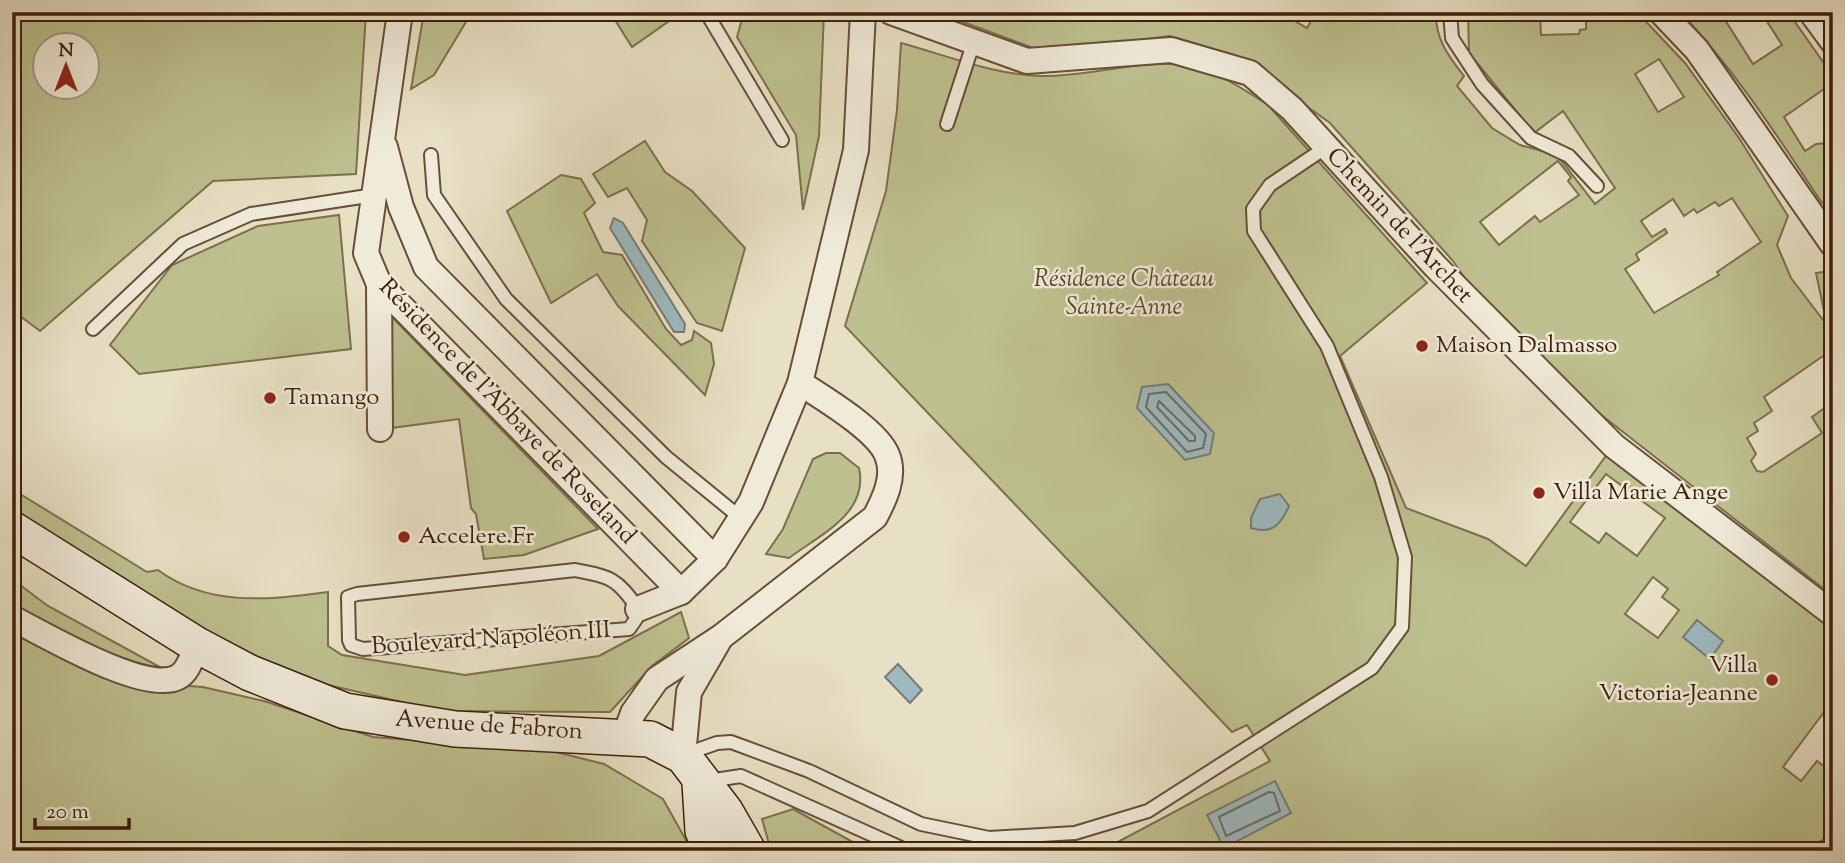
<svg xmlns="http://www.w3.org/2000/svg" width="1845" height="863" viewBox="0 0 1845 863" font-family="'Sorts Mill Goudy',serif">
  <style>
    .green { fill: #bec08f; stroke: #7e6f4c; stroke-width: 2; fill-rule: evenodd }
    .water { fill: #9dbac0; stroke: #777c77; stroke-width: 2 }
    .lines { fill: none; stroke-linecap: round; stroke-linejoin: round }
    .shore { stroke: #6e6c65; stroke-width: 2 }
    .lane-casing { stroke: #684e38; stroke-width: 16 }
    .street-casing { stroke: #684e38; stroke-width: 28 }
    .secondary-casing { stroke: #3e1e0a; stroke-width: 38 }
    .lane { stroke: #f0ebd9; stroke-width: 12 }
    .street { stroke: #f0ebd9; stroke-width: 24 }
    .secondary { stroke: #f0ebd9; stroke-width: 35 }
    .poi-dot { fill: #8f2418; stroke: #f0ebd9; stroke-width: 2.5 }
    .labels { text-anchor: middle; dominant-baseline: central; stroke-width: 5; stroke-linejoin: round; paint-order: stroke }
    .street-label { font-size: 24px; fill: #3e1e0a; stroke: #f0ebd9 }
    .park-label { font-size: 24px; font-style: italic; fill: #5e462b; stroke: #f0ebd9 }
    .poi-label { font-size: 24px; fill: #3e1e0a; stroke: #f0ebd9; text-anchor: start }
  </style>
  <rect width="100%" height="100%" fill="#e8e0c4"/>
  <filter id="stains"><feTurbulence type="fractalNoise" baseFrequency=".00286" numOctaves="4"/><feColorMatrix values="0 0 0 0 .2 0 0 0 0 .09 0 0 0 0 .02 0 0 0 .5 -.17"/></filter>
  <radialGradient id="worn" r=".72"><stop offset=".6" stop-color="#630" stop-opacity="0"/><stop offset="1" stop-color="#630" stop-opacity=".3"/></radialGradient>
  <g class="green">
    <path d="M12,12h354l-10,162 -143,7 -173,150 -28,-21zM46,46h42v42h-42z"/>
    <polygon points="424,12 472,12 434,75 411,89"/>
    <polygon points="610,12 682,12 632,47"/>
    <polygon points="744,12 824,12 819,136 803,210 796,135 737,37"/>
    <path d="M936,12h357l-3,6 17,10 9,-16h120c-1,26 12,44 28,64l-7,10 35,42 28,17 37,10 38,49 20,-16 -52,-77 -29,22 -65,-80 -1,-41h72l1,23 38,-1 1,-4 6,-1v-14l-7,-3h58l48,51 54,75 49,78 -11,29 14,33 36,47 -11,-52 13,-2 4,5v93l-10,-13 -59,41 8,14 -18,12 4,8 -11,7 9,16 -5,7 6,10 6,1 59,-39 -10,-16 21,-15v194l-247,-193 -100,-94 -33,-48 -123,-138 -93,-67 -67,-20 -126,16zM1659,59l25,38 -26,15 -23,-38zM1558,161l13,16 -3,4 11,14 -39,27 -5,-6 -36,29 -19,-23zM1732,198l29,44 -44,30 2,3 -65,38 -29,-44 14,-9 -3,-6 31,-21 -2,-4 -13,8 -11,-16 32,-22 11,17 10,-7 3,4 18,-11 4,4z"/>
    <path d="M1680,12h40l33,52 29,-19 -21,-33h27l40,57 5,-2v34l-9,-12 -40,28 21,34 11,-7 10,-1 1,-8 6,-4v75l-11,-3c-44,-66 -87,-133 -142,-191z"/>
    <path d="M901,43c44,12 94,32 140,33 48,1 96,-17 145,-11 28,4 57,24 81,39l160,179 -87,73 66,152 82,31 38,27 82,-113 225,177v70l-50,67 18,14 16,-20 16,12v63l-36,15h-758l77,-8 154,-82 -23,-36 -15,7 -387,-406 41,-135 11,-81zM1606,474l59,44 -28,38 -31,-23 -7,10 -29,-21zM1653,577l15,12 -6,8 17,13 -21,28 -33,-24z"/>
    <polygon points="645,141 665,172 692,191 745,248 722,331 697,323 642,241 647,220 627,188 608,197 593,174"/>
    <polygon points="561,175 581,179 595,203 584,213 603,252 622,255 666,329 681,345 692,340 694,331 711,343 714,364 705,395 618,306 597,274 551,303 507,211"/>
    <polygon points="339,215 351,349 139,374 110,345 172,265 258,226"/>
    <polygon points="391,316 598,529 524,555 484,559 476,514 471,508 459,419 391,428"/>
    <path d="M826,453h14l19,15c10,45 -38,66 -70,90l-23,-4 17,-25 30,-70z"/>
    <path d="M12,489l135,83 11,-2c50,37 110,30 170,22v54l14,9 123,20 134,-19 82,-44 8,26 -37,28 -42,46 -169,-1 -139,-32 -94,-47 -196,-123z"/>
    <polygon points="12,579 48,606 169,672 176,685 203,687 264,701 373,737 552,751 604,764 663,799 692,851 16,851 12,839"/>
    <polygon points="793,809 869,851 771,851 762,819"/>
  </g>
  <g class="water">
    <polygon points="614,218 623,223 685,324 684,332 674,332 610,228"/>
    <polygon points="1168,384 1214,433 1210,454 1185,460 1137,408 1142,387"/>
    <path d="M1280,494l9,12c-8,18 -17,29 -38,22v-10l9,-19z"/>
    <polygon points="1697,620 1723,641 1710,659 1683,637"/>
    <polygon points="898,664 922,690 910,703 885,677"/>
    <polygon points="1275,781 1291,813 1224,848 1207,815"/>
  </g>
  <g class="lines">
    <g class="shore">
      <polygon points="1166,392 1206,434 1203,448 1187,452 1146,407 1149,394"/>
      <polygon points="1159,401 1195,436 1195,441 1189,441 1157,407"/>
      <polygon points="1269,792 1274,793 1280,811 1226,836 1219,817"/>
    </g>
    <g class="lane-casing">
      <g id="lane">
        <polyline points="714,12 709,17 782,140"/>
        <polyline points="1450,12 1452,38 1482,84 1531,138 1569,156 1597,186"/>
        <polyline points="947,124 974,41"/>
        <polyline points="431,155 434,195 506,299 666,457 742,519"/>
        <polyline points="93,329 183,244 251,214 374,195"/>
        <path d="M575,570c36,7 42,8 63,39l-2,10 -7,10 -266,20 -12,-4 -2,-5 -1,-43 9,-3z"/>
        <polyline points="686,754 717,743 731,742 809,771 921,824 989,838 1075,833 1148,811 1372,668 1402,627 1405,557 1381,477 1327,346 1254,231 1253,209 1270,185 1325,148"/>
        <polyline points="708,781 741,776 908,851"/>
        <polyline points="1753,851 1762,851"/>
      </g>
    </g>
    <g class="street-casing">
      <g id="street">
        <polyline points="400,12 366,253 379,284 681,592"/>
        <polyline points="891,12 1027,61 1171,50 1250,73 1292,109 1435,266 1614,446 1833,614"/>
        <polyline points="1661,12 1697,50 1833,245"/>
        <polyline points="1811,12 1833,42"/>
        <polyline points="385,147 401,207 426,267 715,559"/>
        <polyline points="379,284 380,429"/>
        <polyline points="638,609 681,592 715,559 751,502 800,383 856,150 863,12"/>
        <path d="M12,618c32,16 134,77 166,59 11,-6 14,-21 19,-32"/>
        <path d="M625,735l8,-22 24,-34 64,-42 154,-120c9,-17 21,-41 12,-62 -10,-25 -64,-57 -87,-72"/>
        <polyline points="683,756 689,692 718,642"/>
      </g>
    </g>
    <g class="secondary-casing">
      <g id="secondary">
        <polyline points="12,529 197,645 250,673 345,711 455,729 650,739 683,756 725,811 748,851"/>
        <polyline points="700,783 703,831 714,851"/>
      </g>
    </g>
    <use href="#lane" class="lane"/>
    <use href="#street" class="street"/>
    <use href="#secondary" class="secondary"/>
  </g>
  <g class="poi-dot">
    <circle cx="1422" cy="346" r="7"/>
    <circle cx="270" cy="398" r="7"/>
    <circle cx="1539" cy="493" r="7"/>
    <circle cx="404" cy="537" r="7"/>
    <circle cx="1772" cy="680" r="7"/>
  </g>
  <g class="labels">
    <g class="street-label">
      <text transform="translate(1399 226) rotate(47)">Chemin de l'Archet</text>
      <text transform="translate(507 412) rotate(46)">Résidence de l'Abbaye de Roseland</text>
      <text transform="translate(491 639) rotate(-4)">Boulevard Napoléon III</text>
      <text transform="translate(489 726) rotate(4)">Avenue de Fabron</text>
    </g>
    <g class="park-label">
      <text x="1124" y="280">Résidence Château<tspan x="1124" dy="28">Sainte-Anne</tspan></text>
    </g>
    <g class="poi-label">
      <text x="1436" y="346">Maison Dalmasso</text>
      <text x="284" y="398">Tamango</text>
      <text x="1553" y="493">Villa Marie Ange</text>
      <text x="418" y="537">Accelere.Fr</text>
      <text x="1758" y="666" text-anchor="end">Villa<tspan x="1758" dy="28">Victoria-Jeanne</tspan></text>
    </g>
  </g>
  <rect width="1845" height="863" fill="none" stroke="#e8e0c4" stroke-width="42"/>
  <rect x="14" y="14" width="1817" height="835" fill="none" stroke="#3e1e0a" stroke-width="3.5"/>
  <rect x="21" y="21" width="1803" height="821" fill="none" stroke="#3e1e0a" stroke-width="2"/>
  <g transform="translate(66 66)"><circle r="33" fill="#f0ebd9" stroke="#a99986" stroke-width="2"/>
  <path d="M0-5L12 26L0 18L-12 26Z" fill="#8f2418"/>
  <text y="-10" font-size="19" font-weight="bold" text-anchor="middle" fill="#3e1e0a">N</text>
  </g>
  <path d="M35 818v10h94v-10" fill="none" stroke="#3e1e0a" stroke-width="3.5"/>
  <text x="46" y="818" font-size="21" fill="#3e1e0a" stroke="#f0ebd9" stroke-width="5" paint-order="stroke">20 m</text>
  <rect width="100%" height="100%" filter="url(#stains)"/>
  <rect width="100%" height="100%" fill="url(#worn)"/>
</svg>
